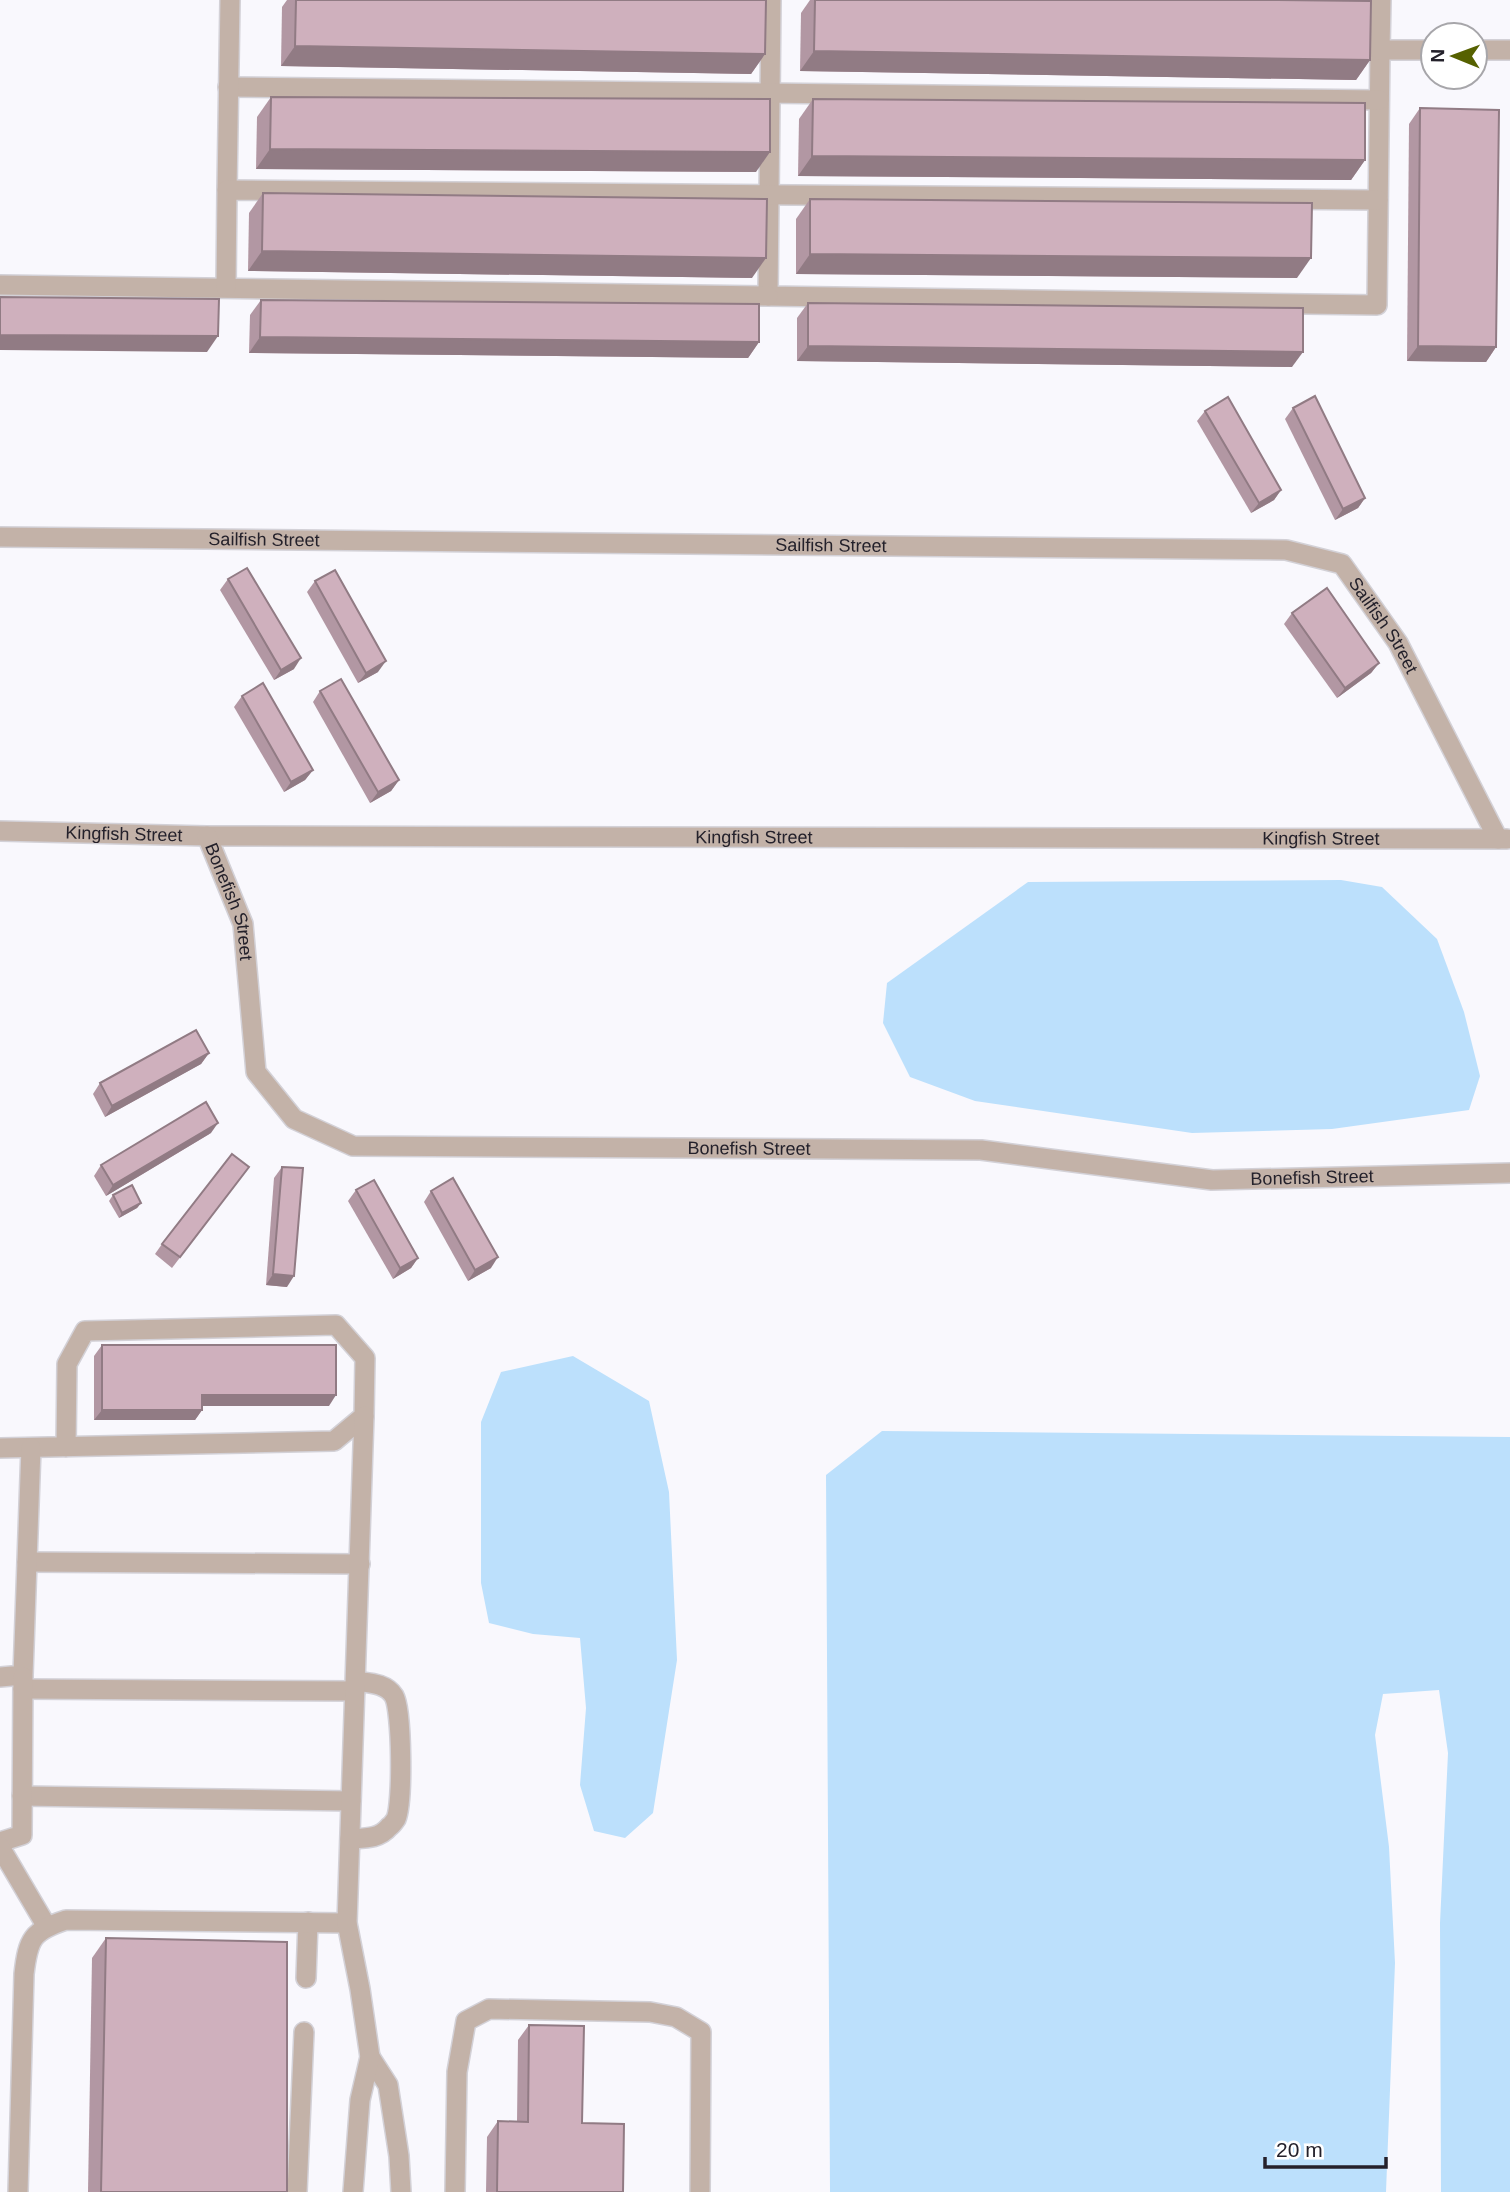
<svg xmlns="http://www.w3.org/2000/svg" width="1510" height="2192" viewBox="0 0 1510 2192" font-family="Arial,sans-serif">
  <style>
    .water { fill: #bce0fc }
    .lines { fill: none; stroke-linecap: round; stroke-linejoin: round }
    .service-casing { stroke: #d3d1d7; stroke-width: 22 }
    .service { stroke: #c3b2a8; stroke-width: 19 }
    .wall { fill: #b297a3 }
    .shaded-wall { fill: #917b84 }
    .building { fill: #cfb0bd; stroke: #917b84; stroke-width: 2 }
    .labels { text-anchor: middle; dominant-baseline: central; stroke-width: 6; stroke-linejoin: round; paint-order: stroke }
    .street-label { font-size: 18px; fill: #24212b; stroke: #fff }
  </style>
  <rect width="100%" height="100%" fill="#f9f8fd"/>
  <g class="water">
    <polygon points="1341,880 1382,887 1437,939 1464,1012 1480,1076 1469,1110 1332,1129 1192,1133 975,1101 910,1077 883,1023 887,983 1028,882"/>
    <polygon points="573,1356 649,1401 669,1492 677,1660 653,1813 625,1838 594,1831 580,1785 586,1708 580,1638 533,1634 489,1623 481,1583 481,1422 501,1372"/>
    <polygon points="882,1431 1510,1437 1510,2192 1441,2192 1440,1923 1448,1753 1439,1690 1383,1694 1375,1735 1389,1847 1395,1963 1386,2192 830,2192 826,1475"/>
  </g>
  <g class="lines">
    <g class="service-casing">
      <g id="service">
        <polyline points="771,0 768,296 1377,305 1380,50"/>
        <polyline points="1381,0 1380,50 1433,50"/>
        <polyline points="1475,50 1510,50"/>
        <polyline points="228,87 1379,100"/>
        <polyline points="227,190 230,0"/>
        <polyline points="0,285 768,296"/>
        <polyline points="226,287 227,190 1378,200"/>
        <path id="s1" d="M0,537l1286,13 56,14 56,79 100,196"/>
        <path id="s2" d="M0,831l207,5 1300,3"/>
        <path id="s3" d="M207,836l36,88 13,148 38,47 59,27 628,4 231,30 298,-7"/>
        <polyline points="0,1448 334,1441 364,1416 365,1358 336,1325 85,1331 67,1364 66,1447"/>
        <polyline points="27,1562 360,1564"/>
        <polyline points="0,1677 23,1675 31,1448"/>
        <polyline points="23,1689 355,1691"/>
        <polyline points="22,1796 351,1801"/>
        <path d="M350,1839c15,-1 29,0 39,-12 3,-2 5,-5 7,-8 7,-16 6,-109 -2,-123 -8,-13 -25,-13 -38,-15"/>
        <polyline points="0,1842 22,1835 23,1677"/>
        <polyline points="0,1847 47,1927"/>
        <polyline points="306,1978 308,1922"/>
        <polyline points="370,2057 388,2085 399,2156 401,2192"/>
        <path d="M18,2192l6,-218c4,-35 8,-43 42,-54l281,3"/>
        <polyline points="297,2192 304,2032"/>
        <polyline points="353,2192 360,2100 370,2057 360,1989 347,1923 364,1416"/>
        <polyline points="455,2192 457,2072 466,2021 489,2009 650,2012 676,2017 701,2032 700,2192"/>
      </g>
    </g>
    <use href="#service" class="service"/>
  </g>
  <g class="wall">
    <polygon points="287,0 766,0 765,54 751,74 281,66 282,7"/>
    <polygon points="810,0 1277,0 1370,60 1356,80 800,71 801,13"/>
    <polygon points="271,97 756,172 256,169 257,117"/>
    <polygon points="813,99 1365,160 1351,180 798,176 799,119"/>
    <polygon points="1420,108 1496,347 1486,362 1407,361 1409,124"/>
    <polygon points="263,193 752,278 248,271 249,213"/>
    <polygon points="810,199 1297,278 796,274 796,219"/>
    <polygon points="261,300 759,342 748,358 249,353 250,315"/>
    <polygon points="808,303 1292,367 797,361 797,318"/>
    <polygon points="1293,408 1365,498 1358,508 1335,520 1285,419"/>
    <polygon points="1205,411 1281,490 1274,500 1251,513 1197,421"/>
    <polygon points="228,579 294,669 274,680 220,590"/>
    <polygon points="315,581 378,672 358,683 307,592"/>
    <polygon points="1292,613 1379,663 1371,673 1337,698 1284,624"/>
    <polygon points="320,691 399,780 391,791 370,803 313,702"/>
    <polygon points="242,696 313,770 305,780 284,792 234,707"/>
    <polygon points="209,1053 201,1064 105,1117 93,1094 100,1083"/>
    <polygon points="211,1133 106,1196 94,1176 101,1165"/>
    <polygon points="249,1167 172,1268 155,1254 162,1244"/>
    <polygon points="282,1167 287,1287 266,1285 274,1178"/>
    <polygon points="356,1190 418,1258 411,1268 393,1279 348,1201"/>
    <polygon points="431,1191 491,1268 468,1281 424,1202"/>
    <polygon points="113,1195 141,1203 137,1208 119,1218 109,1201"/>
    <polygon points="102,1345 329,1406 202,1406 202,1410 195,1420 94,1420 94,1356"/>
    <polygon points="106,1938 287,2192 88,2192 92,1958"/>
    <polygon points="529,2025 582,2123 623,2192 486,2192 487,2137 498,2121 517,2122 518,2040"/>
  </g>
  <g class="shaded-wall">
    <polygon points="295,46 765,54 751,74 281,66"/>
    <polygon points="814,51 1370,60 1356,80 800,71"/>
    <polygon points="270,149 770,152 756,172 256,169"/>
    <polygon points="812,156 1365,160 1351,180 798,176"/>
    <polygon points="262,251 766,258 752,278 248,271"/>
    <polygon points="810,254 1311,258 1297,278 796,274"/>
    <polygon points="0,335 218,336 207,352 0,350"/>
    <polygon points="260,337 759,342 748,358 249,353"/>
    <polygon points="808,346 1303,352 1292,367 797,361"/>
    <polygon points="1418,346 1496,347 1486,362 1407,361"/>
    <polygon points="1281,490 1274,500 1251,513 1259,503"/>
    <polygon points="1365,498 1358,508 1335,520 1343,509"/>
    <polygon points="301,658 294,669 274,680 281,670"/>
    <polygon points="386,661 378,672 358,683 366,673"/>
    <polygon points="1379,663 1371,673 1337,698 1345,688"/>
    <polygon points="313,770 305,780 284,792 291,782"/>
    <polygon points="399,780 391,791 370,803 378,792"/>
    <polygon points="209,1053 201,1064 105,1117 112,1106"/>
    <polygon points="218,1123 211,1133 106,1196 113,1185"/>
    <polygon points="141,1203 137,1208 119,1218 122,1213"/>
    <polygon points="498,1257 491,1268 468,1281 475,1270"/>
    <polygon points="418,1258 411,1268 393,1279 400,1268"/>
    <polygon points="273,1274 294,1276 287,1287 266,1285"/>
    <polygon points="202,1395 336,1395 329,1406 195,1406"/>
    <polygon points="102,1410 202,1410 195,1420 94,1420"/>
  </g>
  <g class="building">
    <polygon points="296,0 766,0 765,54 295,46"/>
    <polygon points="815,0 1277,0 1371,1 1370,60 814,51"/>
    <polygon points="271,97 770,99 770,152 270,149"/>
    <polygon points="813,99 1365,103 1365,160 812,156"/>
    <polygon points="1420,108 1499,110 1496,347 1418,346"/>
    <polygon points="263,193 767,199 766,258 262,251"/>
    <polygon points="810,199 1312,203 1311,258 810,254"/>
    <polygon points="0,297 219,299 218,336 0,335"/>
    <polygon points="261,300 759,304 759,342 260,337"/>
    <polygon points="808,303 1303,308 1303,352 808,346"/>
    <polygon points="1315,396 1365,498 1343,509 1293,408"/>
    <polygon points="1228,397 1281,490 1259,503 1205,411"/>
    <polygon points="247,568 301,658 281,670 228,579"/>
    <polygon points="335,570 386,661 366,673 315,581"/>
    <polygon points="1327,588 1379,663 1345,688 1292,613"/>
    <polygon points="341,679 399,780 378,792 320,691"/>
    <polygon points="263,683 313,770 291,782 242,696"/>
    <polygon points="196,1030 209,1053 112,1106 100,1083"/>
    <polygon points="206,1102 218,1123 113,1185 101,1165"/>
    <polygon points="232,1154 249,1167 180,1257 162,1244"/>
    <polygon points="282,1167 303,1168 294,1276 273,1274"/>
    <polygon points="453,1178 498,1257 475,1270 431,1191"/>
    <polygon points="374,1180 418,1258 400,1268 356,1190"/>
    <polygon points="132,1185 141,1203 122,1213 113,1195"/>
    <polygon points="102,1345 336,1345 336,1395 202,1395 202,1410 102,1410"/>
    <polygon points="106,1938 287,1942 287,2192 101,2192"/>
    <polygon points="529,2025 584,2026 582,2123 624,2124 623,2192 497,2192 498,2121 528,2122"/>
  </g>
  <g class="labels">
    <g class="street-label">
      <text stroke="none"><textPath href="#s1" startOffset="264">Sailfish Street</textPath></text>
      <text stroke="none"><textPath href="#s1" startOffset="831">Sailfish Street</textPath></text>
      <text stroke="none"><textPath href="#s1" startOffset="1418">Sailfish Street</textPath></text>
      <text stroke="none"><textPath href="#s2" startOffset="124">Kingfish Street</textPath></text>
      <text stroke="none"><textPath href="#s2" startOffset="754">Kingfish Street</textPath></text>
      <text stroke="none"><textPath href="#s2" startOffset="1321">Kingfish Street</textPath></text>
      <text stroke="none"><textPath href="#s3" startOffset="70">Bonefish Street</textPath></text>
      <text stroke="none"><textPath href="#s3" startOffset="765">Bonefish Street</textPath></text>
      <text stroke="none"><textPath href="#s3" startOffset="1330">Bonefish Street</textPath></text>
    </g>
  </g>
  <g transform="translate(1454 56) rotate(271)"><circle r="33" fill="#ffffff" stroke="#a7a6aa" stroke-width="2"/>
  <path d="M0-5L12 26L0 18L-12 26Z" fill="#566100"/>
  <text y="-10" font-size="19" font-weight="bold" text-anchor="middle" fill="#24212b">N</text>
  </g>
  <path d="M1265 2157v10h121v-10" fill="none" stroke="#24212b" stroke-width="3.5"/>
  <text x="1276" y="2157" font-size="21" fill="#24212b" stroke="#ffffff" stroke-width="5" paint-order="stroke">20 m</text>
</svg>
